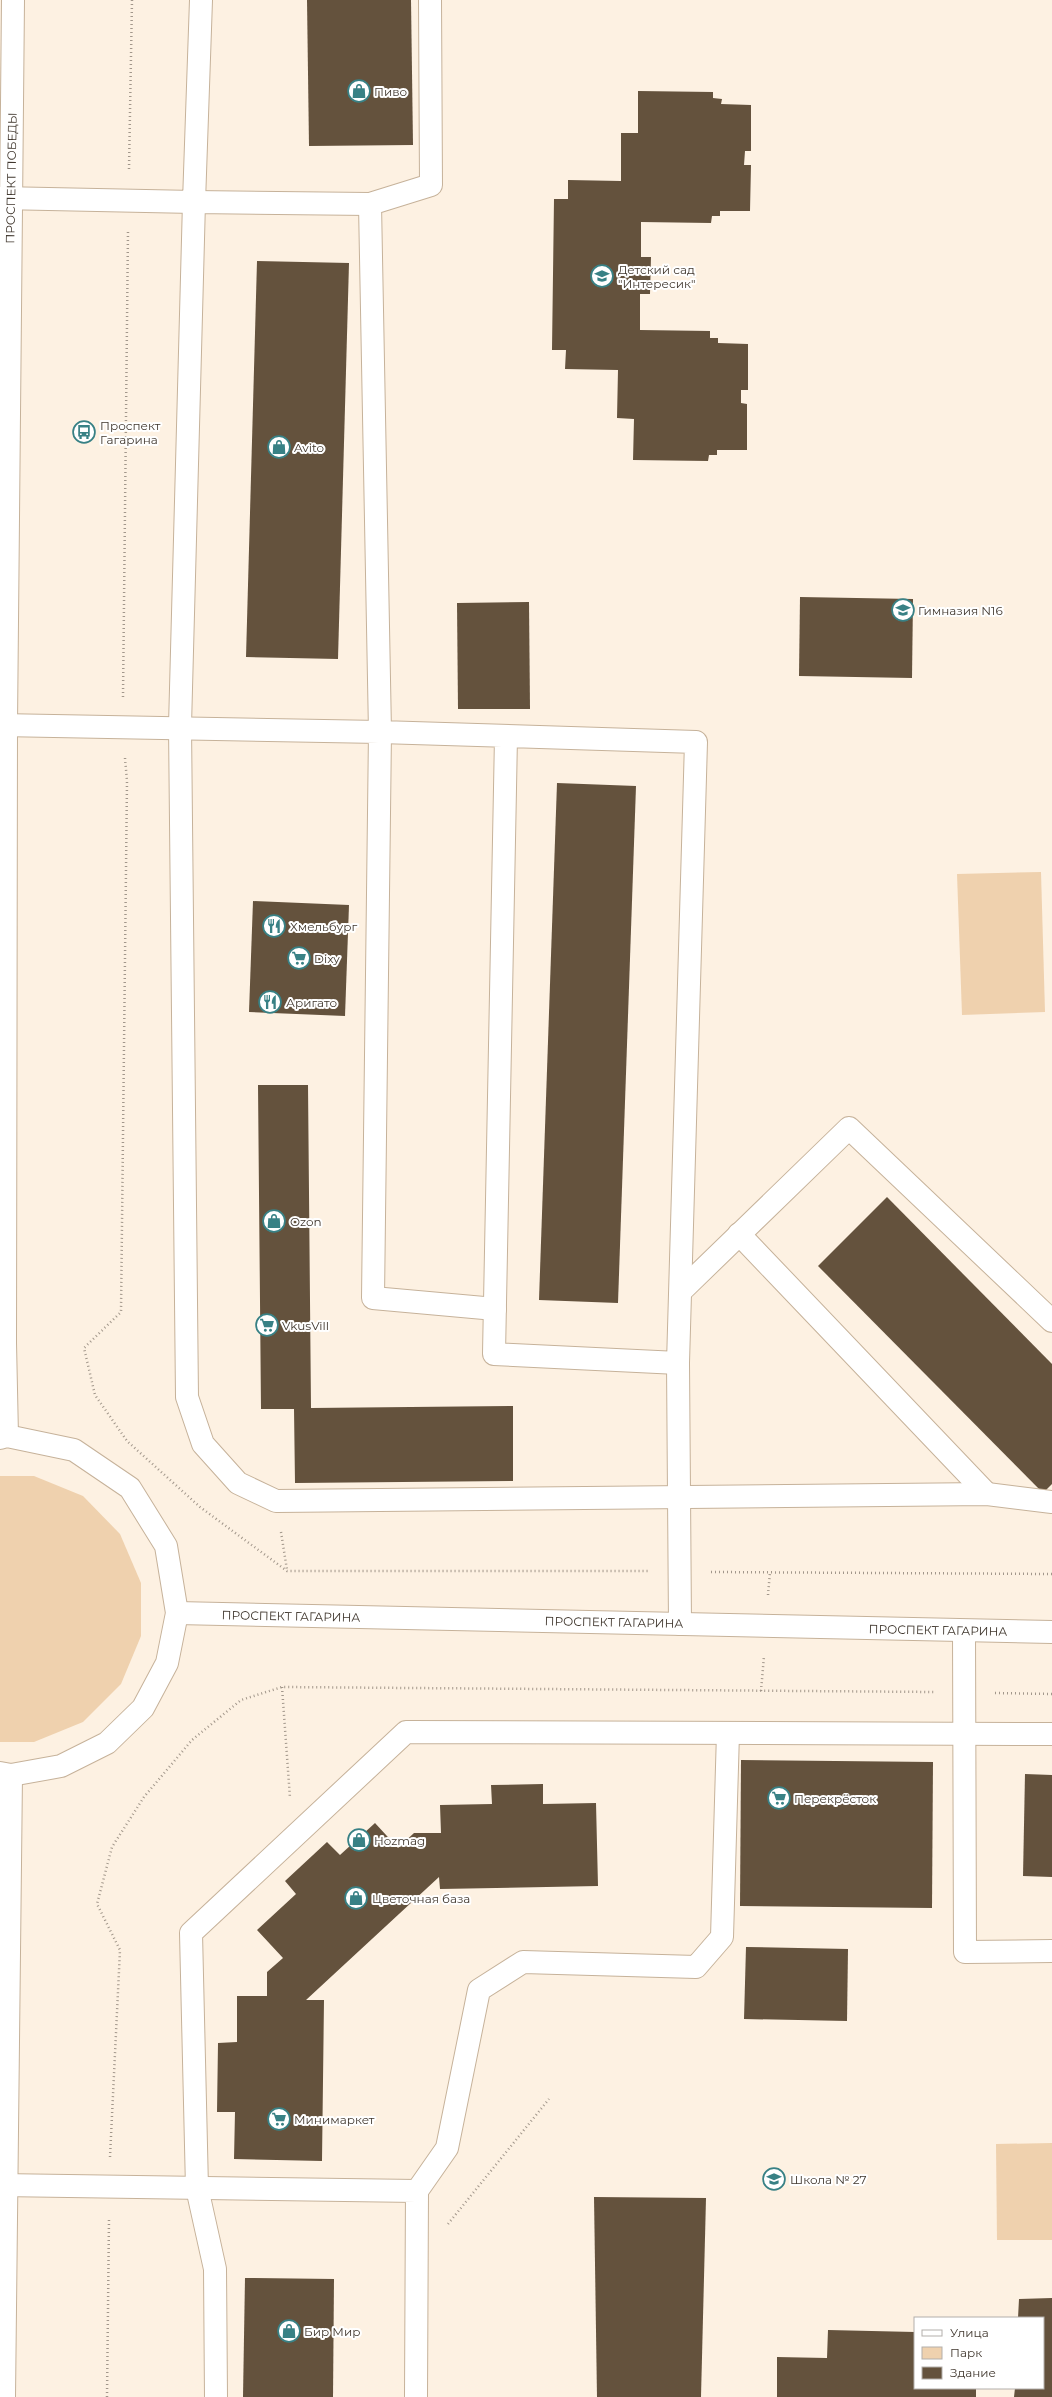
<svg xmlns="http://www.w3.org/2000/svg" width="1052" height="2397" viewBox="0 0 1052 2397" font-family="Montserrat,sans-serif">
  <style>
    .green { fill: #efd1ae }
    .building { fill: #64523d }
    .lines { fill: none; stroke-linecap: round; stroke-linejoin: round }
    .minor-casing { stroke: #c6b29a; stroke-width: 24 }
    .path { stroke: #a2978b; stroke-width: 2.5; stroke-dasharray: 1 3; stroke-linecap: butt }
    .minor { stroke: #fff; stroke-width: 22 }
    .labels { text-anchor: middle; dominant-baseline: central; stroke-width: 4; stroke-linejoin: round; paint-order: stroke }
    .poi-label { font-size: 12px; fill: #40372e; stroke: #fff; text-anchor: start }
    .street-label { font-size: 12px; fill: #40372e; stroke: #fff }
  </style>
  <rect width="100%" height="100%" fill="#fdf1e2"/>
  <g class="green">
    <polygon points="1041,872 1045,1012 962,1015 957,874"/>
    <polygon points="0,1476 34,1476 83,1496 120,1534 141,1583 141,1636 121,1684 83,1722 34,1742 0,1742"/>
    <polygon points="1052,2143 1052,2240 997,2240 996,2144"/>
  </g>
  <g class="building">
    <polygon points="307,0 411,0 413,145 309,146"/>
    <polygon points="638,91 713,92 713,98 722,99 721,104 751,105 751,151 745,151 744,165 751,165 750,211 720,211 720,216 712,216 711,223 641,222 641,257 651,257 650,294 640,294 640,330 710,331 710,338 718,338 718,343 748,344 748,390 741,390 741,403 747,404 747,450 717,450 717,455 709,455 708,461 633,460 634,419 617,418 618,370 565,369 566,350 552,350 554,199 568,199 568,180 621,181 621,133 638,133"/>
    <polygon points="257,261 349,263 338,659 246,657"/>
    <polygon points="800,597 913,599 912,678 799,676"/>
    <polygon points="529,602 530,709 458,709 457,603"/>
    <polygon points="557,783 636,786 618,1303 539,1300"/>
    <polygon points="253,901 349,905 345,1016 249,1012"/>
    <polygon points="258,1085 308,1085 311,1408 513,1406 513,1481 295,1483 294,1409 261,1409"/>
    <polygon points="887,1197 1052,1364 1052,1484 1043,1493 818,1266"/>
    <polygon points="741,1760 933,1762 932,1908 740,1906"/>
    <polygon points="1025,1774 1052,1775 1052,1877 1023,1876"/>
    <polygon points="543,1784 543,1804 596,1803 598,1886 440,1889 439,1877 306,2000 324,2000 322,2161 234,2159 235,2112 217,2112 218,2043 237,2042 237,1996 267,1996 267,1972 283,1958 257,1930 296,1894 285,1881 327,1842 340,1855 375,1823 398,1848 414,1833 441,1833 440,1805 492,1804 491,1785"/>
    <polygon points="746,1947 848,1949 847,2021 744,2019"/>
    <polygon points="594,2197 706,2198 701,2397 597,2397"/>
    <polygon points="245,2278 334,2279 333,2397 243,2397"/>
    <polygon points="1052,2298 1052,2397 1014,2397 1015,2388 1043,2388 1043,2318 1018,2318 1019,2299"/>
    <polygon points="828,2330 915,2332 915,2388 976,2388 976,2397 777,2397 777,2357 827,2358"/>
  </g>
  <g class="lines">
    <g class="minor-casing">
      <g id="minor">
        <polyline points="430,0 431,185 370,204 380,732 696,742 678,1363 494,1354 506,737"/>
        <polyline points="0,198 194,202 201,0"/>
        <polyline points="370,204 194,202 180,726 187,1397 203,1444 238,1483 276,1501 987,1494 1052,1502"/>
        <polyline points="0,725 380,732 373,1298 495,1309"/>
        <polyline points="739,1234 987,1494"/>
        <polyline points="681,1291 849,1128 1052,1321"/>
        <polyline points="678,1363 680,1624"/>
        <polyline points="7,1436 5,1343 6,725 13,0"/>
        <polyline points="0,1438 7,1436 74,1450 130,1488 166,1546 177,1613 167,1663 143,1708 107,1743 61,1766 11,1775 0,1773"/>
        <polyline points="177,1613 1052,1632"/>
        <polyline points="964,1631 965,1952 1052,1951"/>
        <polyline points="0,2185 417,2191 416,2397"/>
        <polyline points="417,2191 447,2148 479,1990 523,1962 696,1967 722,1937 728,1733"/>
        <polyline points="4,2397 11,1775"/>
        <polyline points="216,2397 215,2269 197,2188 191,1933 406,1732 1052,1734"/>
      </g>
    </g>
    <g class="path">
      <polyline points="129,169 132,0"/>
      <polyline points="123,697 128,230"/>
      <polyline points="125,758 127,781 121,1312 84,1348 95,1395 127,1441 200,1507 287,1571 650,1571"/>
      <polyline points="281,1532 287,1570"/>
      <polyline points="711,1572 1052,1574"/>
      <polyline points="768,1595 770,1572"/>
      <polyline points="282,1687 290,1798"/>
      <polyline points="761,1691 764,1656"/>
      <polyline points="995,1693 1052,1694"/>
      <polyline points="110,2157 120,1950 97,1904 112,1847 144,1797 192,1740 241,1700 282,1687 934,1692"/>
      <polyline points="448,2224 549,2099"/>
      <polyline points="107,2397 109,2218"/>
    </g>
    <use href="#minor" class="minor"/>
  </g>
  <defs>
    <g id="shop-ring" transform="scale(1.15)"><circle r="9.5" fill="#fff" stroke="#388185" stroke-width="1.5"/><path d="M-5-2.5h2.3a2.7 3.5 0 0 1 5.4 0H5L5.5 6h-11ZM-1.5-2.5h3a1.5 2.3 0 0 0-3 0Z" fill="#388185"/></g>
    <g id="school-ring" transform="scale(1.15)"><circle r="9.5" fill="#fff" stroke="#388185" stroke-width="1.5"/><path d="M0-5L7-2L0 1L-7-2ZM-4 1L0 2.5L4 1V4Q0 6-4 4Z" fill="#388185"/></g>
    <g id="bus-ring" transform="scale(1.15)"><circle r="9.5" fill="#fff" stroke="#388185" stroke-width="1.5"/><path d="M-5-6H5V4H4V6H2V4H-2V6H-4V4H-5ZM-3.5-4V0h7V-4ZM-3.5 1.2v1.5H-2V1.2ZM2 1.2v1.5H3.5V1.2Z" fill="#388185"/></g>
    <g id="restaurant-ring" transform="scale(1.15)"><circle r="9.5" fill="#fff" stroke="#388185" stroke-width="1.5"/><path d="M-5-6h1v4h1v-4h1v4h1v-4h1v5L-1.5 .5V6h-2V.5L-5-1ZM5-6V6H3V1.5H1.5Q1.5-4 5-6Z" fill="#388185"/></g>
    <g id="supermarket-ring" transform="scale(1.15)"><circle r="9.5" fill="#fff" stroke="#388185" stroke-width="1.5"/><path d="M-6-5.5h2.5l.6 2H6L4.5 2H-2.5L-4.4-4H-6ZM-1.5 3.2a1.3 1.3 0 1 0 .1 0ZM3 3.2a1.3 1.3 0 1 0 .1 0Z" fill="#388185"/></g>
  </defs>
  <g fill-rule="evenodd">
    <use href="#shop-ring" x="359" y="91"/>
    <use href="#school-ring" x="602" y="276"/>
    <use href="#bus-ring" x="84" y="432"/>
    <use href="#shop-ring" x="279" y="447"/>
    <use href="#school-ring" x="903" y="610"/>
    <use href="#restaurant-ring" x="274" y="926"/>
    <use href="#supermarket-ring" x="299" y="958"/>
    <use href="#restaurant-ring" x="270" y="1002"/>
    <use href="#shop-ring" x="274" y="1221"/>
    <use href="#supermarket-ring" x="267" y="1325"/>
    <use href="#supermarket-ring" x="779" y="1798"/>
    <use href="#shop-ring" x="359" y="1840"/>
    <use href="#shop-ring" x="356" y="1898"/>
    <use href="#supermarket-ring" x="279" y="2119"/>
    <use href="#school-ring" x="774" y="2179"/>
    <use href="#shop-ring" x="289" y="2331"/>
  </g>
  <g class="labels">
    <g class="poi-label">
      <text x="374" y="91">Пиво</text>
      <text x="618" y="269">Детский сад<tspan x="618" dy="14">"Интересик"</tspan></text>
      <text x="100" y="425">Проспект<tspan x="100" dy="14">Гагарина</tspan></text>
      <text x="294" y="447">Avito</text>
      <text x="918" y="610">Гимназия N16</text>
      <text x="290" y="926">Хмельбург</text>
      <text x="314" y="958">Dixy</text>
      <text x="286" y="1002">Аригато</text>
      <text x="290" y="1221">Ozon</text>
      <text x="282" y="1325">VkusVill</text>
      <text x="794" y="1798">Перекрёсток</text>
      <text x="374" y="1840">Hozmag</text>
      <text x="372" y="1898">Цветочная база</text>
      <text x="294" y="2119">Минимаркет</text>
      <text x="790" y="2179">Школа № 27</text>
      <text x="304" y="2331">Бир Мир</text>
    </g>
    <g class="street-label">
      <text transform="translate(11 178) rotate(-89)">ПРОСПЕКТ ПОБЕДЫ</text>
      <text transform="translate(291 1616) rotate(1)">ПРОСПЕКТ ГАГАРИНА</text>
      <text transform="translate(614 1622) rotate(1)">ПРОСПЕКТ ГАГАРИНА</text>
      <text transform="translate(938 1630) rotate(1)">ПРОСПЕКТ ГАГАРИНА</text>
    </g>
  </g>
  <rect x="914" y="2317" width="130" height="72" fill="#ffffff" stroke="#b3afab"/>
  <rect x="922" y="2330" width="20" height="6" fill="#ffffff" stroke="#b3afab"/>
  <text x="950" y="2337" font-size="12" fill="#40372e">Улица</text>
  <rect x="922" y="2347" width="20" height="12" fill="#efd1ae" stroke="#b3afab"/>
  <text x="950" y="2357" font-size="12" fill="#40372e">Парк</text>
  <rect x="922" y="2367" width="20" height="12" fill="#64523d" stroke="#b3afab"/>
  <text x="950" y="2377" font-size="12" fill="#40372e">Здание</text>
</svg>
